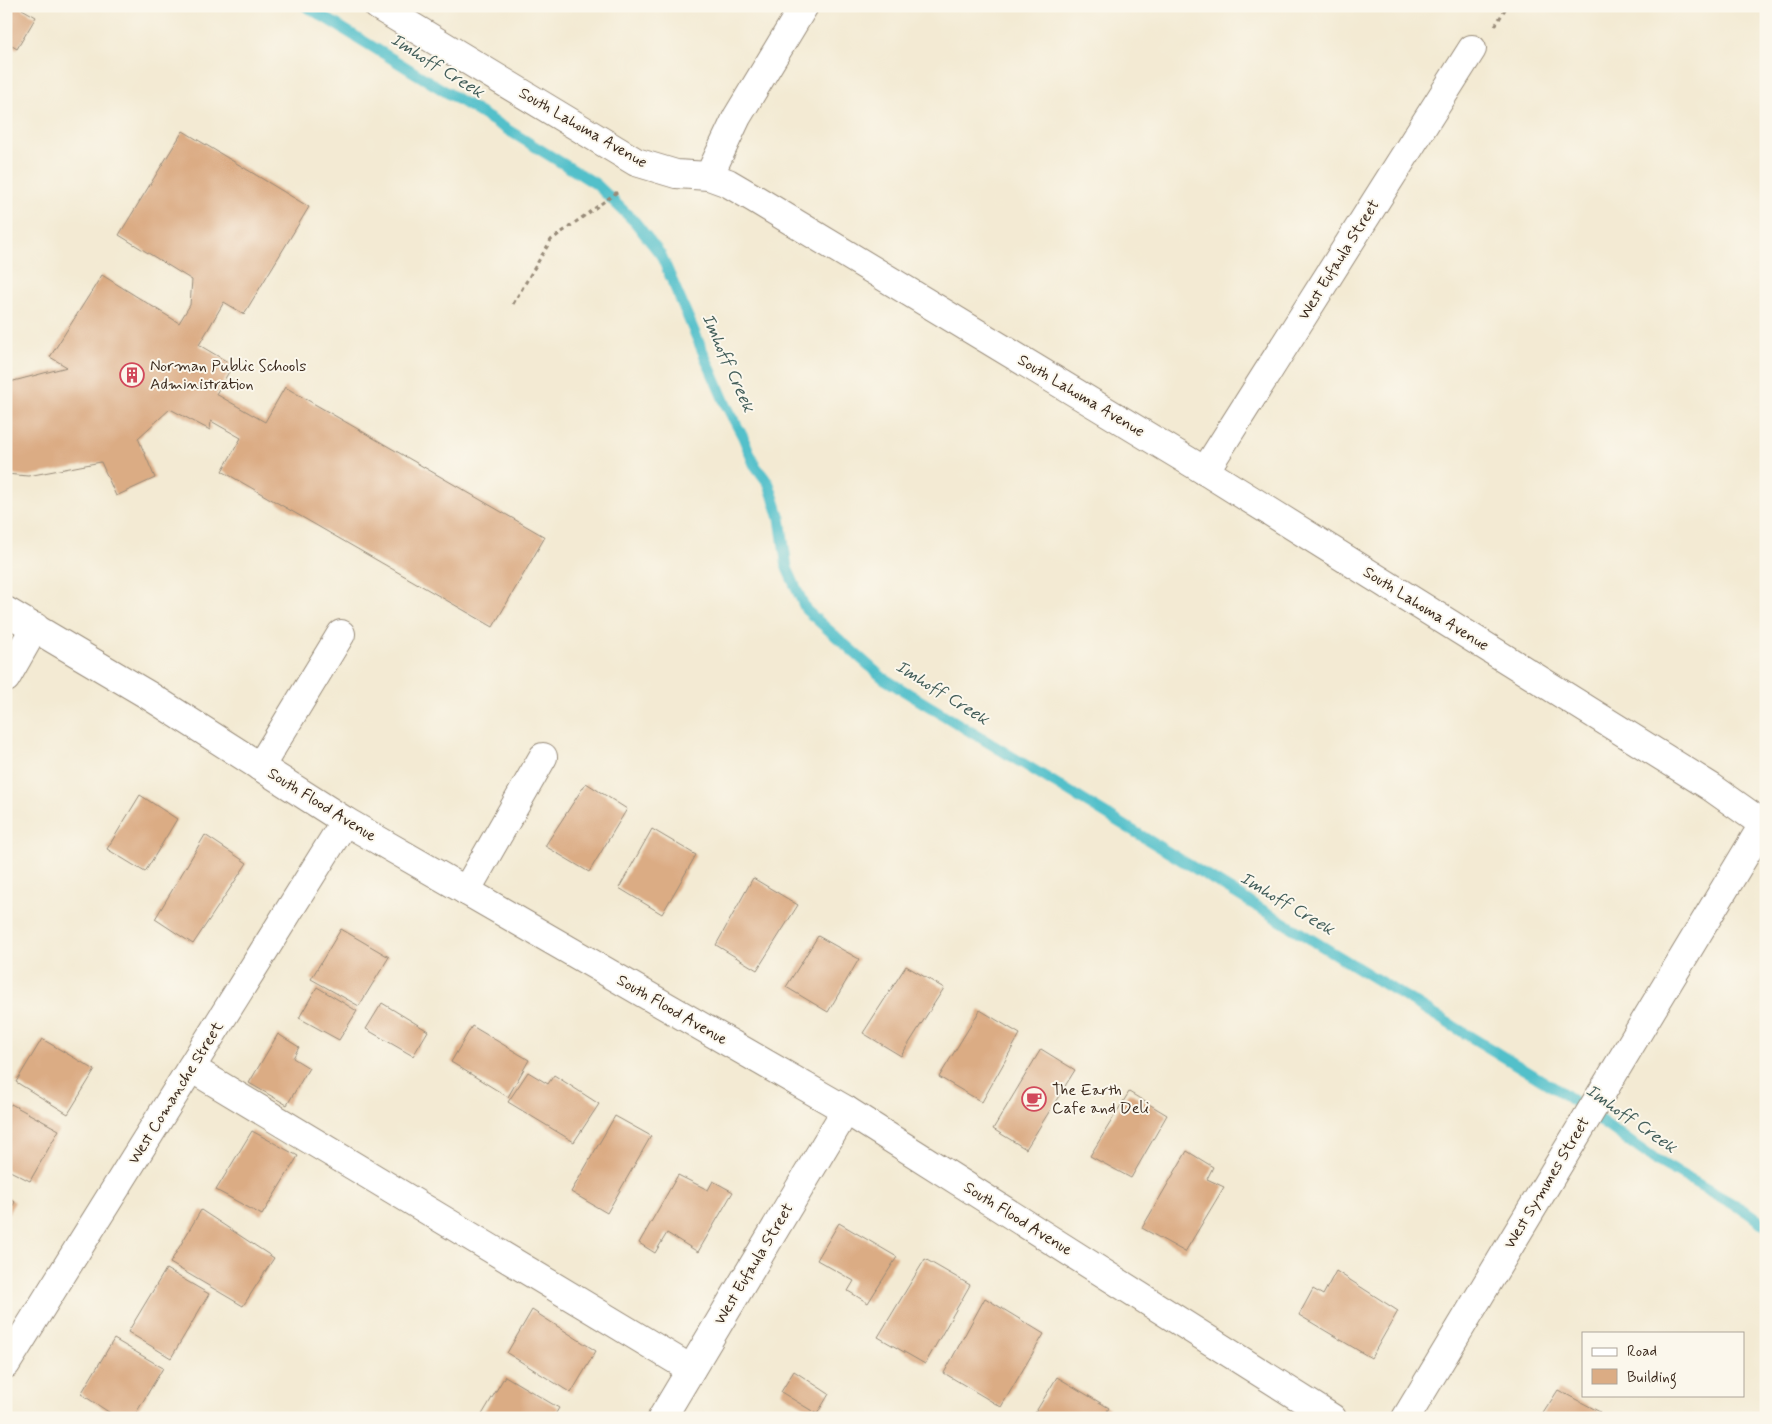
<svg xmlns="http://www.w3.org/2000/svg" width="1772" height="1424" viewBox="0 0 1772 1424" font-family="Mynerve,sans-serif">
  <style>
    .lines { fill: none; stroke-linecap: round; stroke-linejoin: round }
    .stream { stroke: #52c0ca; stroke-width: 11 }
    .building { fill: #dbac84 }
    .minor-casing { stroke: #978a78; stroke-width: 30 }
    .path { stroke: #978a78; stroke-width: 3; stroke-dasharray: 4 4; stroke-linecap: butt }
    .minor { stroke: #fff; stroke-width: 28 }
    .labels { text-anchor: middle; dominant-baseline: central; stroke-width: 4; stroke-linejoin: round; paint-order: stroke }
    .street-label { font-size: 16px; fill: #3b2a1e; stroke: #fbf7ec }
    .poi-label { font-size: 16px; fill: #3b2a1e; stroke: #fbf7ec; text-anchor: start }
    .water-label { font-size: 18px; font-style: italic; fill: #435e5a; stroke: #fbf7ec }
  </style>
  <rect width="100%" height="100%" fill="#fbf7ec"/>
  <filter id="ink" filterUnits="userSpaceOnUse"><feTurbulence type="fractalNoise" baseFrequency=".02" numOctaves="2"/><feDisplacementMap in="SourceGraphic" scale="10" xChannelSelector="R" yChannelSelector="G"/><feConvolveMatrix kernelMatrix="1 2 1 2 8 2 1 2 1" color-interpolation-filters="sRGB"/></filter>
  <filter id="wash" filterUnits="userSpaceOnUse"><feTurbulence type="fractalNoise" baseFrequency=".0096" numOctaves="4" result="noise"/><feDisplacementMap in="SourceGraphic" scale="20" xChannelSelector="R" yChannelSelector="G"/><feGaussianBlur stdDeviation="1.12" result="paint"/><feColorMatrix in="noise" values="0 0 0 0 0 0 0 0 0 0 0 0 0 0 0 0 0 1.4 0 .05"/><feComposite in="paint" operator="in"/></filter>
  <g filter="url(#wash)">
    <rect width="100%" height="100%" fill="#f3ead3"/>
    <g class="lines">
      <polyline class="stream" points="306,6 596,184 635,222 661,255 726,405 743,437 754,464 769,484 780,518 787,568 806,610 883,678 1561,1092 1654,1159 1747,1212 1766,1226"/>
    </g>
    <g id="blocks">
      <g class="building">
        <polygon points="6,6 24,6 22,9 36,17 17,49 6,42"/>
        <polygon points="183,131 309,207 244,314 224,302 199,345 233,365 216,394 265,422 285,387 545,537 493,627 222,471 241,438 211,421 210,430 170,409 138,438 155,478 116,496 101,462 28,476 6,474 6,383 67,367 50,357 102,275 179,323 190,305 192,280 119,235"/>
        <polygon points="586,783 627,809 589,872 545,846"/>
        <polygon points="140,795 177,819 145,872 107,849"/>
        <polygon points="652,829 696,855 662,914 619,888"/>
        <polygon points="205,835 247,863 193,944 155,919"/>
        <polygon points="753,878 798,905 757,970 716,945"/>
        <polygon points="341,929 389,957 359,1006 311,979"/>
        <polygon points="818,936 859,959 828,1012 786,987"/>
        <polygon points="906,966 944,988 901,1056 863,1033"/>
        <polygon points="317,987 357,1011 339,1040 299,1018"/>
        <polygon points="382,1003 428,1031 413,1056 366,1029"/>
        <polygon points="980,1010 1020,1034 982,1102 939,1077"/>
        <polygon points="472,1026 529,1060 508,1097 451,1062"/>
        <polygon points="278,1034 299,1047 293,1058 309,1068 287,1105 249,1083"/>
        <polygon points="42,1039 95,1070 68,1114 16,1082"/>
        <polygon points="1041,1049 1075,1070 1026,1149 993,1129"/>
        <polygon points="528,1072 548,1084 554,1075 599,1104 574,1142 508,1102"/>
        <polygon points="1129,1092 1167,1115 1131,1178 1090,1156"/>
        <polygon points="11,1104 59,1130 30,1181 6,1169 6,1111"/>
        <polygon points="615,1116 651,1136 607,1213 571,1192"/>
        <polygon points="252,1131 298,1156 262,1215 216,1190"/>
        <polygon points="1187,1151 1213,1167 1207,1179 1224,1187 1185,1252 1142,1228"/>
        <polygon points="678,1175 708,1190 713,1181 733,1192 698,1252 667,1233 655,1253 639,1243"/>
        <polygon points="6,1196 15,1202 6,1217"/>
        <polygon points="201,1210 274,1258 243,1306 170,1263"/>
        <polygon points="839,1223 897,1257 868,1303 848,1291 854,1281 817,1260"/>
        <polygon points="925,1259 970,1285 925,1364 878,1337"/>
        <polygon points="166,1269 209,1294 171,1358 128,1332"/>
        <polygon points="1336,1271 1398,1311 1371,1358 1299,1315 1313,1289 1323,1295"/>
        <polygon points="985,1298 1044,1334 1001,1407 944,1373"/>
        <polygon points="532,1310 596,1351 571,1393 507,1353"/>
        <polygon points="114,1339 163,1368 133,1418 118,1418 81,1394"/>
        <polygon points="794,1371 829,1394 817,1414 781,1392"/>
        <polygon points="505,1376 559,1408 553,1418 480,1418"/>
        <polygon points="1057,1377 1109,1408 1103,1418 1032,1418"/>
        <polygon points="1558,1390 1600,1412 1597,1418 1540,1418"/>
      </g>
    </g>
  </g>
  <g filter="url(#ink)">
    <use href="#blocks" fill-opacity="0" stroke="#978a78" stroke-width="1"/>
    <g class="lines">
      <g class="minor-casing">
        <g id="minor">
          <polyline points="378,6 636,162 676,174 709,176 728,183 757,200 1205,471 1711,787 1766,826"/>
          <polyline points="709,176 737,117 804,6"/>
          <polyline points="1205,471 1472,49"/>
          <polyline points="6,611 148,695 345,821 846,1110 1332,1418"/>
          <polyline points="6,678 35,627"/>
          <polyline points="260,767 341,634"/>
          <polyline points="466,891 543,757"/>
          <polyline points="191,1068 691,1369"/>
          <polyline points="6,1364 345,821"/>
          <polyline points="662,1418 846,1110"/>
          <polyline points="1406,1418 1766,820"/>
        </g>
      </g>
      <g class="path">
        <polyline points="1495,26 1507,6"/>
        <polyline points="513,304 551,240 620,190"/>
      </g>
      <use href="#minor" class="minor"/>
    </g>
  </g>
  <defs>
    <g id="building-ring" transform="scale(1.25)"><circle r="9.5" fill="#fbf7ec" stroke="#d1495b" stroke-width="1.5"/><path d="M-4-6H4V6H1V3H-1V6H-4ZM-2.5-4.3h1.7v1.8h-1.7ZM.8-4.3h1.7v1.8H.8ZM-2.5-1h1.7V.8h-1.7ZM.8-1h1.7V.8H.8Z" fill="#d1495b"/></g>
    <g id="cafe-ring" transform="scale(1.25)"><circle r="9.5" fill="#fbf7ec" stroke="#d1495b" stroke-width="1.5"/><path d="M-5.5-4.5H6V0H3Q3 3.5 0 3.5H-2.5Q-5.5 3.5-5.5 0ZM3-3.2v2h1.7v-2ZM-6 4.5H4V6H-6Z" fill="#d1495b"/></g>
  </defs>
  <g fill-rule="evenodd">
    <use href="#building-ring" x="132" y="375"/>
    <use href="#cafe-ring" x="1034" y="1099"/>
  </g>
  <g class="labels">
    <g class="street-label">
      <text transform="translate(583 128) rotate(30)">South Lahoma Avenue</text>
      <text transform="translate(1339 260) rotate(-58)">West Eufaula Street</text>
      <text transform="translate(1081 396) rotate(31)">South Lahoma Avenue</text>
      <text transform="translate(1426 609) rotate(32)">South Lahoma Avenue</text>
      <text transform="translate(322 805) rotate(32)">South Flood Avenue</text>
      <text transform="translate(672 1010) rotate(30)">South Flood Avenue</text>
      <text transform="translate(176 1093) rotate(-58)">West Comanche Street</text>
      <text transform="translate(1547 1183) rotate(-59)">West Symmes Street</text>
      <text transform="translate(1018 1219) rotate(32)">South Flood Avenue</text>
      <text transform="translate(754 1264) rotate(-59)">West Eufaula Street</text>
    </g>
    <g class="poi-label">
      <text x="150" y="366">Norman Public Schools<tspan x="150" dy="18">Administration</tspan></text>
      <text x="1052" y="1090">The Earth<tspan x="1052" dy="18">Cafe and Deli</tspan></text>
    </g>
    <g class="water-label">
      <text transform="translate(437 66) rotate(32)">Imhoff Creek</text>
      <text transform="translate(728 363) rotate(66)">Imhoff Creek</text>
      <text transform="translate(942 693) rotate(32)">Imhoff Creek</text>
      <text transform="translate(1287 904) rotate(31)">Imhoff Creek</text>
      <text transform="translate(1631 1119) rotate(35)">Imhoff Creek</text>
    </g>
  </g>
  <rect width="1772" height="1424" fill="none" stroke="#fbf7ec" stroke-width="25"/>
  <rect x="1582" y="1332" width="162" height="65" fill="#fbf7ec" stroke="#aea59a"/>
  <rect x="1592" y="1348" width="25" height="8" fill="#ffffff" stroke="#aea59a"/>
  <text x="1627" y="1356" font-size="15" fill="#3b2a1e">Road</text>
  <rect x="1592" y="1369" width="25" height="15" fill="#dbac84" stroke="#aea59a"/>
  <text x="1627" y="1382" font-size="15" fill="#3b2a1e">Building</text>
</svg>
